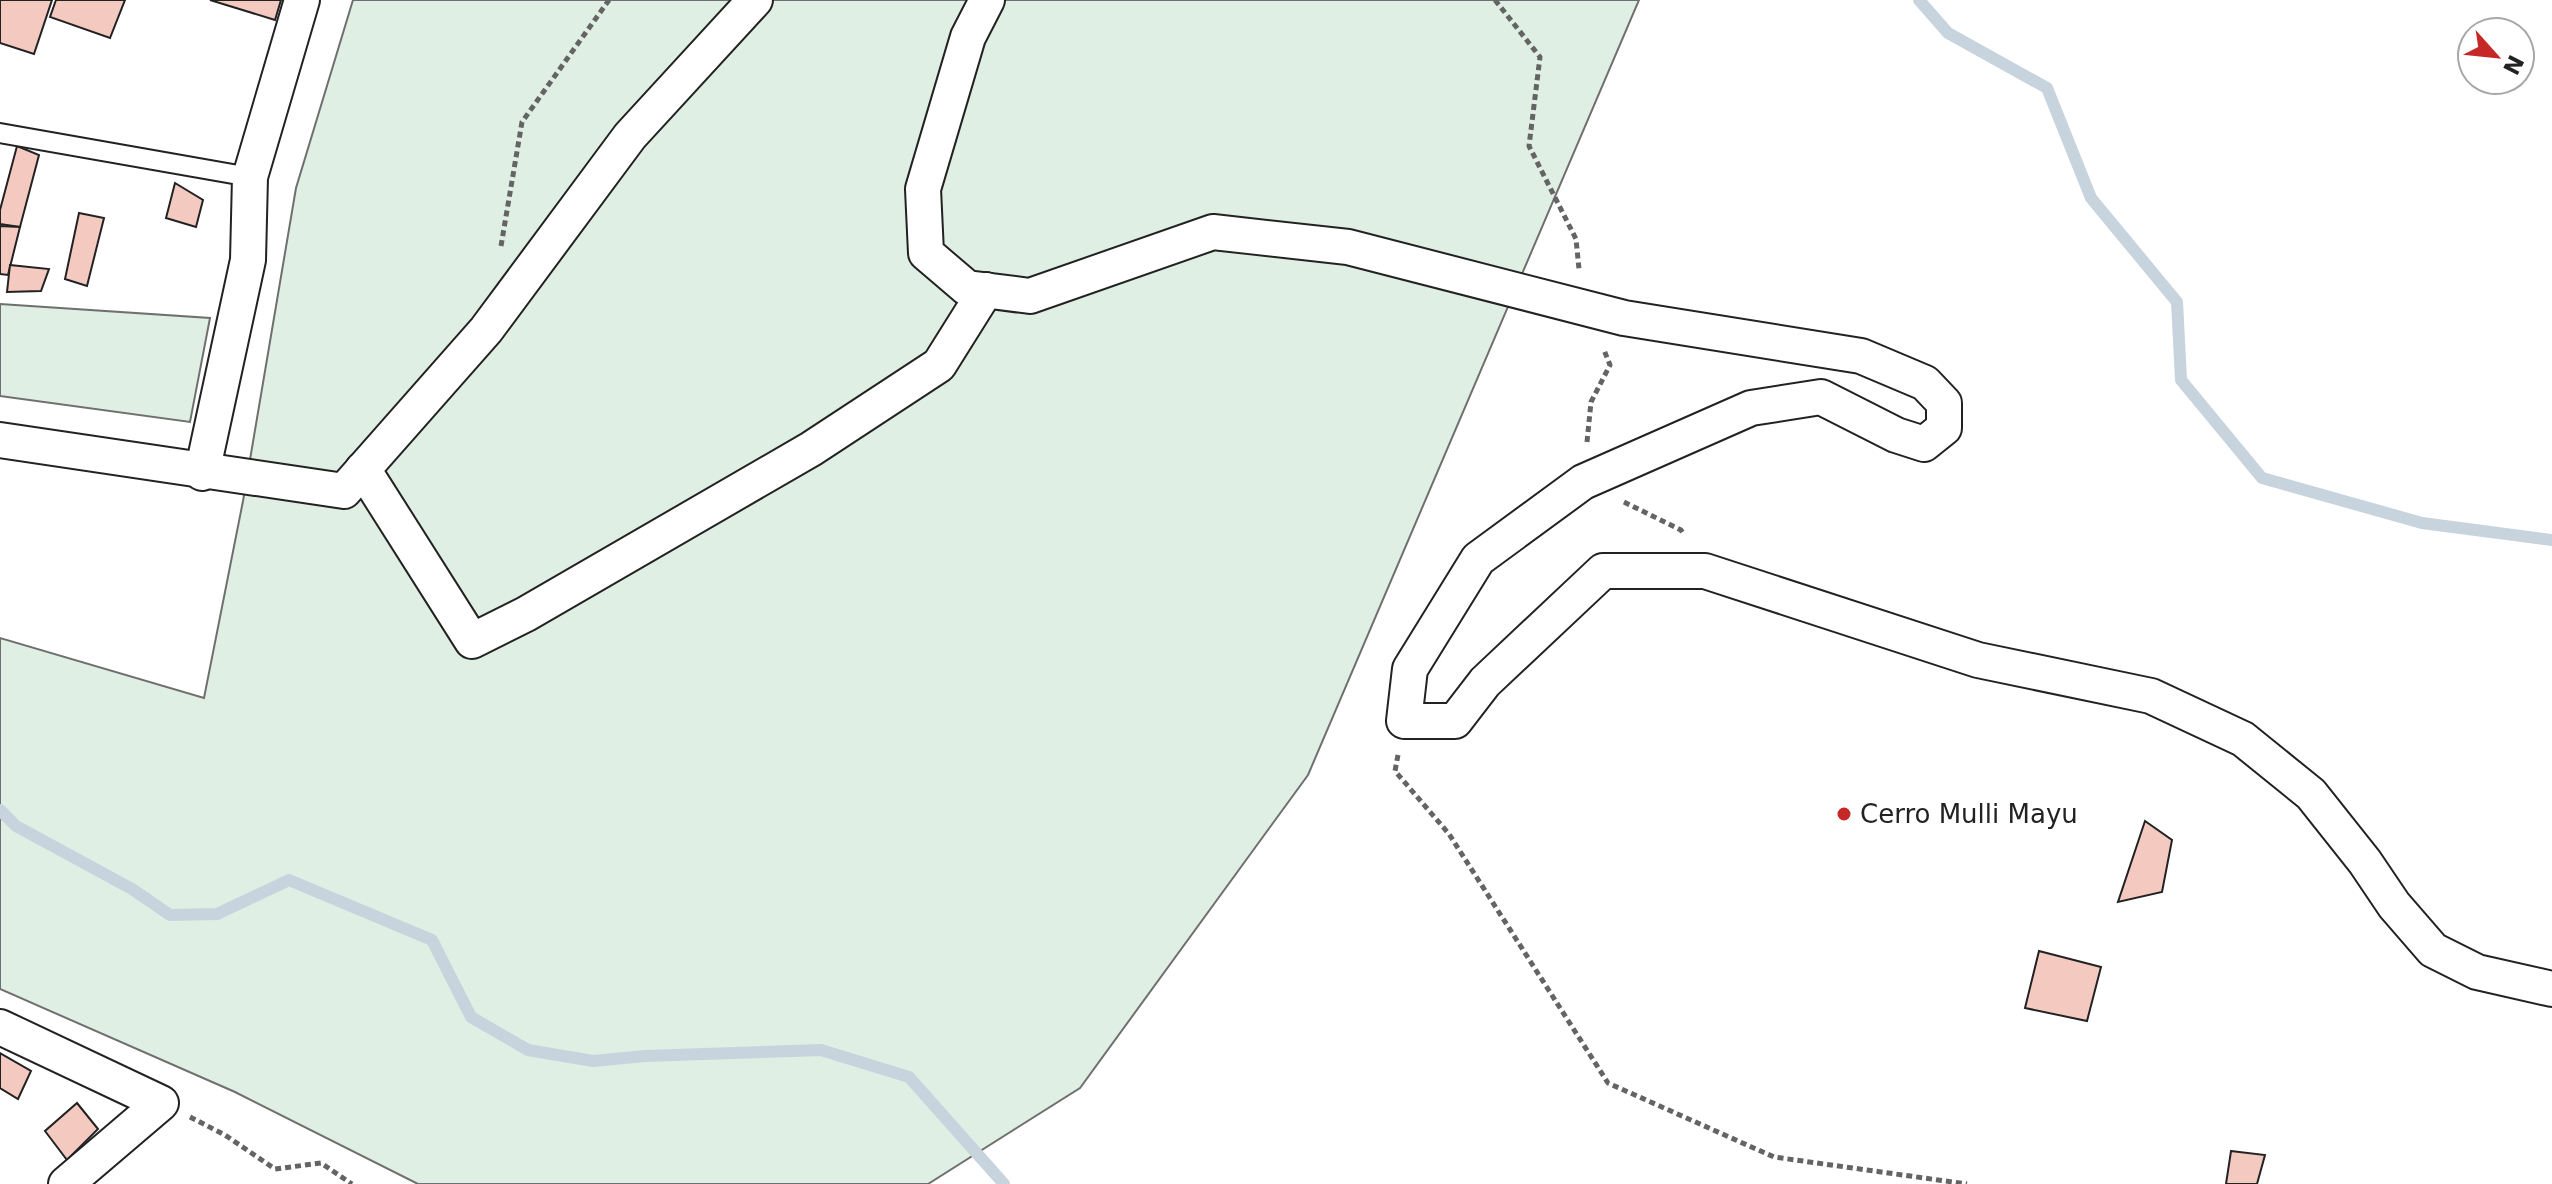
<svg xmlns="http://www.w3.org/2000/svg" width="2552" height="1184" viewBox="0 0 2552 1184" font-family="'DejaVu Sans',sans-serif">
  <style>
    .green { fill: #e0efe3; stroke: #6f6f6f; stroke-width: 2 }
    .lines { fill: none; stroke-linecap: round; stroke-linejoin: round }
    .stream { stroke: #c7d3dd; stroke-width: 12 }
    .building { fill: #f3c9c0; stroke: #222; stroke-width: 2 }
    .service-casing { stroke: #222; stroke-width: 22 }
    .minor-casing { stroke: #222; stroke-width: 38 }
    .path { stroke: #646464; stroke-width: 5; stroke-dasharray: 6 4; stroke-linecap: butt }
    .service { stroke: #fff; stroke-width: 18 }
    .minor { stroke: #fff; stroke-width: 34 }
    .poi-dot { fill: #c62828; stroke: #fff; stroke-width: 3 }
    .labels { text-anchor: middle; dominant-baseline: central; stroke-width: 6; stroke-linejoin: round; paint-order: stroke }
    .poi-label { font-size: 26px; fill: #222; stroke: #fff; text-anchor: start }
  </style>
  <rect width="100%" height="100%" fill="#fff"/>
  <g class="green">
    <polygon points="353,0 1639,0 1308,775 1080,1088 928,1184 418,1184 235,1092 0,989 0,638 204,698 243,501 296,188"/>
    <polygon points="0,304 210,318 190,422 0,396"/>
  </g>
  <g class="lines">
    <g class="stream">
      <polyline points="1919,0 1948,33 2047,88 2091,198 2177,302 2181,380 2262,478 2422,523 2552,540"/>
      <polyline points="0,810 16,826 132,889 170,915 217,914 289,880 432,940 471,1017 528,1050 593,1061 645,1056 821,1050 909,1077 1004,1184"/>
    </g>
  </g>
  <g class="building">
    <polygon points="0,0 52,0 34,54 0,43"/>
    <polygon points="56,0 125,0 110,38 50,17"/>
    <polygon points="210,0 281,0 275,20"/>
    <polygon points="17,146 39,155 20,227 0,224 0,210"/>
    <polygon points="175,183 203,200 196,227 166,218"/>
    <polygon points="79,213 104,218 87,286 65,279"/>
    <polygon points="0,226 20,227 8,275 0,274"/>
    <polygon points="10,265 49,269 41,291 7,292"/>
    <polygon points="2145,821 2172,840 2162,892 2118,902"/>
    <polygon points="2039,951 2101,967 2087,1021 2025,1008"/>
    <polygon points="0,1053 31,1071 18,1099 0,1088"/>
    <polygon points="77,1103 98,1129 67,1160 45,1131"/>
    <polygon points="2231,1151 2265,1155 2257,1184 2226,1184"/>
  </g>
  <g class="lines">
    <g class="service-casing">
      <polyline id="service" points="0,133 250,177"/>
    </g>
    <g class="minor-casing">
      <g id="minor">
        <polyline points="987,0 968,37 923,189 926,253 967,288 1030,296 1213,232 1348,247 1624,318 1861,356 1925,383 1944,403 1944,428 1924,444 1896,435 1821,397 1751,408 1583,482 1478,559 1410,669 1404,721 1455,721 1485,682 1603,571 1705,571 1978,660 2151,696 2243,739 2311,794 2365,862 2394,905 2433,950 2477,972 2552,989"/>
        <polyline points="0,440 344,491 486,330 630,136 755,0"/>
        <polyline points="363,469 472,641 526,614 811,449 939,365 986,290"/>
        <polyline points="202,473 248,260 250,177 302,0"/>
        <polyline points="0,1027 161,1103 66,1184"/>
      </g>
    </g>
    <g class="path">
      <polyline points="1495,0 1540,57 1529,146 1576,239 1579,269"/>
      <polyline points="501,246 522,122 609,0"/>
      <polyline points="1587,442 1591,402 1610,365 1604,350"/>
      <polyline points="1624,502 1681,530 1684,535"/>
      <polyline points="1398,755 1395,771 1449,834 1608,1083 1774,1157 1967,1184"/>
      <polyline points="190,1117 225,1135 275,1169 321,1163 352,1184"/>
    </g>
    <use href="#service" class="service"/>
    <use href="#minor" class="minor"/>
  </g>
  <circle class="poi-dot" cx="1844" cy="814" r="8"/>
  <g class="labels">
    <g class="poi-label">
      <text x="1860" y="814">Cerro Mulli Mayu</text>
    </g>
  </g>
  <g transform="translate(2496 56) rotate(117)"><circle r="38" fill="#ffffff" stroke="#a7a7a7" stroke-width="2"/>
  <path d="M0-6L14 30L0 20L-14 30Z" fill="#c62828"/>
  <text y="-12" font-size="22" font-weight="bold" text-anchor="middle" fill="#222222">N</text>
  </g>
</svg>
